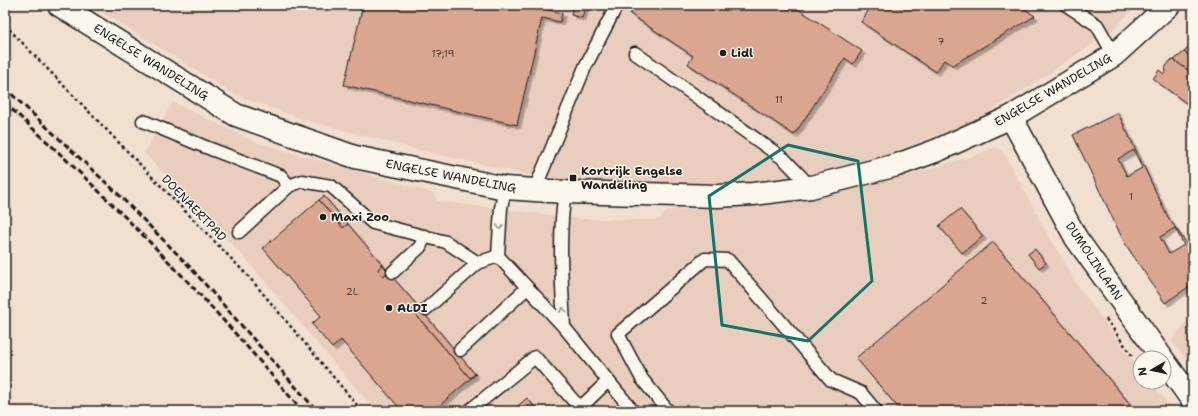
<svg xmlns="http://www.w3.org/2000/svg" width="1198" height="416" viewBox="0 0 1198 416" font-family="'Shantell Sans',sans-serif">
  <style>
    .built { fill: #eacebd }
    .building { fill: #dba690; stroke: #1c1c1c; fill-rule: evenodd; filter: url(#shadow) }
    .lines { fill: none; stroke-linecap: round; stroke-linejoin: round }
    .lane-casing { stroke: #1c1c1c; stroke-width: 15 }
    .street-casing { stroke: #1c1c1c; stroke-width: 25 }
    .path { stroke: #1c1c1c; stroke-width: 2.5; stroke-dasharray: 3 3; stroke-linecap: butt }
    .lane { stroke: #fbf7ec; stroke-width: 12 }
    .street { stroke: #fbf7ec; stroke-width: 22 }
    .rail { stroke: #1c1c1c; stroke-width: 3; stroke-dasharray: 6 3; stroke-linecap: butt }
    .oneway { stroke: #97948e }
    .marked { fill: none; stroke: #0f766e; stroke-width: 3; stroke-linejoin: round }
    .poi-dot { fill: #1c1c1c; stroke: #fbf7ec; stroke-width: 1.5 }
    .labels { text-anchor: middle; dominant-baseline: central; stroke-width: 3; stroke-linejoin: round; paint-order: stroke }
    .number-label { font-size: 10px; fill: #4c3e39 }
    .poi-label { font-size: 12px; font-weight: bold; fill: #1c1c1c; stroke: #fbf7ec; text-anchor: start }
    .street-label { font-size: 12px; fill: #1c1c1c; stroke: #fbf7ec }
  </style>
  <defs>
    <filter id="shadow"><feDropShadow dx="3.5" dy="3.5" stdDeviation="0" flood-color="#0004"/></filter>
  </defs>
  <rect width="100%" height="100%" fill="#f1dfd0"/>
  <filter id="ink" filterUnits="userSpaceOnUse"><feTurbulence type="fractalNoise" baseFrequency=".025" numOctaves="2"/><feDisplacementMap in="SourceGraphic" scale="8" xChannelSelector="R" yChannelSelector="G"/><feConvolveMatrix kernelMatrix="1 2 1 2 8 2 1 2 1" color-interpolation-filters="sRGB"/></filter>
  <g filter="url(#ink)">
    <g class="built">
      <polygon points="91,5 1138,5 1110,32 1027,88 970,123 886,155 824,171 723,186 618,185 528,175 418,150 302,119 234,94"/>
      <polygon points="173,102 255,142 433,193 437,201 582,219 658,220 669,210 782,204 901,177 976,155 995,147 1003,151 1043,226 1080,289 1140,370 1140,382 1150,382 1174,411 375,411 245,258 144,153"/>
      <polygon points="1193,314 1193,367 1171,341"/>
    </g>
    <g class="building">
      <polygon points="363,5 526,5 562,13 560,22 542,18 517,125 344,85"/>
      <polygon points="573,5 586,5 582,18 571,15"/>
      <polygon points="636,5 792,5 862,51 853,64 845,58 794,135 688,64 693,56 630,14"/>
      <polygon points="872,5 1019,5 1035,16 953,65 944,60 936,72 861,22"/>
      <polygon points="1193,43 1193,59 1184,52"/>
      <polygon points="1184,52 1193,59 1193,74 1174,60"/>
      <polygon points="1174,60 1193,74 1193,108 1153,79 1159,70 1164,74 1166,71 1165,68 1170,61"/>
      <path d="M1118,113l50,104 25,36v31l-28,19 -41,-61 -51,-107zM1134,150l8,18 -15,8 -9,-17zM1175,228l9,17 -15,9 -9,-17z"/>
      <polygon points="324,196 348,224 343,228 319,200"/>
      <polygon points="319,200 343,228 348,224 359,237 383,265 378,269 383,276 388,272 417,305 412,310 470,378 476,374 433,411 402,411 341,340 332,348 312,324 321,316 263,248"/>
      <polygon points="960,209 983,236 962,253 939,226"/>
      <polygon points="993,242 1136,411 901,411 856,358"/>
      <polygon points="1035,249 1046,263 1039,268 1028,254"/>
      <polygon points="383,265 388,272 383,276 378,269"/>
      <polygon points="417,305 475,374 470,378 412,310"/>
      <polygon points="527,398 538,411 512,411"/>
    </g>
    <g class="lines">
      <g class="lane-casing">
        <g id="lane">
          <polyline points="1066,5 1097,25 1114,55"/>
          <polyline points="635,53 784,159 811,187"/>
          <polyline points="143,121 203,146 281,176 289,186"/>
          <path d="M505,188l-4,20 -3,48 66,71c-2,-44 -6,-90 1,-135"/>
          <polyline points="535,189 585,67 617,5"/>
          <polyline points="239,232 289,186 302,181 331,186 373,223 446,242 478,263"/>
          <polyline points="393,272 420,247 425,236"/>
          <polyline points="426,309 478,263 498,256"/>
          <polyline points="564,327 633,411"/>
          <polyline points="460,350 527,288"/>
          <polyline points="469,411 535,357 580,408 608,381"/>
          <polyline points="668,411 642,379 618,334 705,259 728,260 831,380 861,393 876,411"/>
        </g>
      </g>
      <g class="street-casing">
        <g id="street">
          <polyline points="59,5 236,115 355,157 505,188 565,192 718,196 753,194 811,187 897,165 938,150 1011,117 1114,55 1169,5"/>
          <polyline points="1011,117 1076,238 1162,358"/>
          <polyline points="1164,361 1193,401"/>
        </g>
      </g>
      <g class="path">
        <polyline points="5,25 249,277 362,411"/>
        <polyline points="1106,319 1133,357"/>
      </g>
      <use href="#lane" class="lane"/>
      <use href="#street" class="street"/>
      <g class="rail">
        <polyline points="5,88 116,192 190,267 317,411"/>
        <path d="M5,103c106,96 206,198 297,308"/>
      </g>
    </g>
    <defs><path id="oneway-chevron" d="M-2-3.5L2.5 0L-2 3.5" fill="none" stroke-width="1.6" stroke-linecap="round" stroke-linejoin="round"/></defs>
    <g class="oneway">
      <use href="#oneway-chevron" transform="translate(500 227) rotate(93)"/>
      <use href="#oneway-chevron" transform="translate(563 310) rotate(-93)"/>
    </g>
  </g>
  <path class="marked" d="M788,145l70,16 14,120 -64,60 -86,-16 -13,-129z"/>
  <g class="poi-dot">
    <circle cx="723" cy="53" r="4"/>
    <rect x="569" y="174" width="8" height="8" rx="2"/>
    <circle cx="323" cy="217" r="4"/>
    <circle cx="389" cy="308" r="4"/>
  </g>
  <g class="labels">
    <g class="number-label">
      <text x="941" y="41">7</text>
      <text x="443" y="53">17;19</text>
      <text x="779" y="99">11</text>
      <text x="1131" y="196">1</text>
      <text x="352" y="291">2L</text>
      <text x="984" y="300">2</text>
    </g>
    <g class="poi-label">
      <text x="731" y="53">Lidl</text>
      <text x="581" y="171">Kortrijk Engelse<tspan x="581" dy="14">Wandeling</tspan></text>
      <text x="331" y="217">Maxi Zoo</text>
      <text x="397" y="308">ALDI</text>
    </g>
    <g class="street-label">
      <text transform="translate(151 62) rotate(32)">ENGELSE WANDELING</text>
      <text transform="translate(1053 90) rotate(-30)">ENGELSE WANDELING</text>
      <text transform="translate(451 176) rotate(11)">ENGELSE WANDELING</text>
      <text transform="translate(194 208) rotate(46)">DOENAERTPAD</text>
      <text transform="translate(1094 261) rotate(56)">DUMOLINLAAN</text>
    </g>
  </g>
  <rect width="1198" height="416" fill="none" stroke="#fbf7ec" stroke-width="20"/>
  <rect x="10" y="10" width="1178" height="396" fill="none" stroke="#1c1c1c" stroke-width="1.5" filter="url(#ink)"/>
  <g transform="translate(1152 370) rotate(261)"><circle r="19" fill="#fbf7ec" stroke="#a29f99"/>
  <path d="M0-3L7 15L0 10L-7 15Z" fill="#1c1c1c"/>
  <text y="-6" font-size="11" font-weight="bold" text-anchor="middle" fill="#1c1c1c">N</text>
  </g>
</svg>
